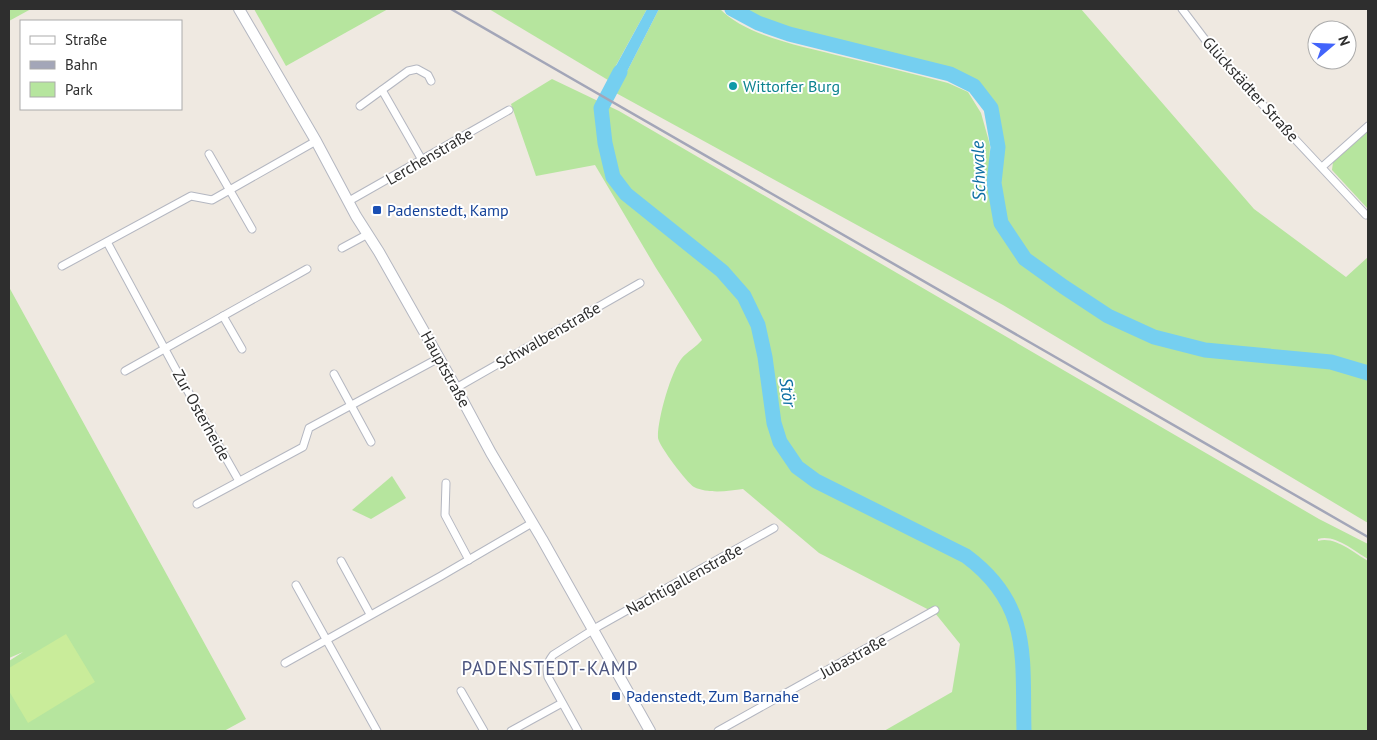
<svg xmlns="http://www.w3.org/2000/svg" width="1377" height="740" viewBox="0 0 1377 740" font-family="'PT Sans',sans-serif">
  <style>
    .green { fill: #b6e59e }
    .pitch { fill: #c9ec9a }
    .water { fill: #75cff0 }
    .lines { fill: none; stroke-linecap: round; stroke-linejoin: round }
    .river { stroke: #75cff0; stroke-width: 15 }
    .street-casing { stroke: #b4b7c1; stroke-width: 9 }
    .secondary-casing { stroke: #b4b7c1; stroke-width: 12 }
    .street { stroke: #fff; stroke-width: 7 }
    .secondary { stroke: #fff; stroke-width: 10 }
    .rail { stroke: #a3a6b8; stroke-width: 2.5 }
    .culture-dot { fill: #0f9aa8; stroke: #fff; stroke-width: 2 }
    .transit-dot { fill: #1a4fb4; stroke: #fff; stroke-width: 2 }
    .labels { text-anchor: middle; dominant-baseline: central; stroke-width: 4; stroke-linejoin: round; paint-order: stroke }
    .culture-label { font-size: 16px; fill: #0d838f; stroke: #fff; text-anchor: start }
    .street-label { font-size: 16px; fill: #2e2e2e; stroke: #fff }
    .transit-label { font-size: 16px; fill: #164399; stroke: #fff; text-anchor: start }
    .water-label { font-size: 18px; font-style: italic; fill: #0d6fa3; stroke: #fff }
    .quarter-label { font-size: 19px; letter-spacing: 1px; fill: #4d5680; stroke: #fff }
  </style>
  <rect width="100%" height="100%" fill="#efe9e1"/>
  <g class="green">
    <polygon points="9,9 31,9 9,21"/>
    <polygon points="254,9 388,9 286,66"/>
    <polygon points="489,9 647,9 608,80"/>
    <path d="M659,9h61c27,28 86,38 124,48 35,8 69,17 104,26l20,9 13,21 9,32 -1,38 7,42 5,-2 -7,-40 4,-36 -7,-39 -17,-22 -24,-12 -161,-40 -31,-11 -2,-7 -15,-7h340l173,200 92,68 22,-20v266l-365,-218 -387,-212z"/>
    <path d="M552,79l67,32 700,408 49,25v15c-14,-8 -33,-25 -50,-20v2c17,-5 36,12 50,20v170h-484l68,-39 8,-48 -25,-31 -116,-60 -76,-64c-14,2 -35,5 -49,-2 -7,-4 -35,-41 -36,-49 -1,-17 13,-67 24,-80 5,-6 14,-11 20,-18l-46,-72 -61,-103 -59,11 -25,-72z"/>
    <polygon points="1368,131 1368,209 1332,170 1333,162"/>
    <polygon points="9,287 246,719 224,731 9,731 9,661 23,652 9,658"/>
    <polygon points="392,476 406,498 371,519 352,510"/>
  </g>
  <polygon class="pitch" points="66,634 95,682 28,723 9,691 9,668"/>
  <polygon class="water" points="647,9 659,9 616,93 605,86"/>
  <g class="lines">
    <g class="river">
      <polyline points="732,9 758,23 789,34 950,74 974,86 991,108 998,147 994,183 1001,223 1025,259 1064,287 1108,316 1154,337 1205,350 1331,362 1368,373"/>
      <path d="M620,72l-19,36 4,35 8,34 13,17 96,77 22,25 14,29 7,32 9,66 6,19 17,25 19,14 150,75c66,49 56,102 58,175"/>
    </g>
    <g class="street-casing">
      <g id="street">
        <polyline points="1182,9 1219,58 1366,215"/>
        <polyline points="382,90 422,160"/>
        <polyline points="360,106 408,71 417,69 428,75 431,81"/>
        <polyline points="209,154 252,229"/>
        <polyline points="1322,167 1368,126"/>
        <polyline points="349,201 509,110"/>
        <polyline points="107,242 181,379 239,481"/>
        <polyline points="342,248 368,234"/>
        <polyline points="62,266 191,196 212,200 316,141"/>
        <polyline points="223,316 242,349"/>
        <polyline points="125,371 307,269"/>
        <polyline points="334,374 371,442"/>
        <polyline points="456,388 640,283"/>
        <polyline points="446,483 445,515 469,560"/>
        <polyline points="197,504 303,447 309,428 439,358"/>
        <polyline points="341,561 370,614"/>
        <polyline points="296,585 377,731"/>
        <polyline points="285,663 441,576 532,523"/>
        <polyline points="461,691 484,731"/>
        <polyline points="511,731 562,703"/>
        <path d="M578,731l-30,-54c-2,-10 -1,-14 5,-22l46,-29 175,-98"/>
        <polyline points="718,731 935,610"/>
      </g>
    </g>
    <g class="secondary-casing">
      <polyline id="secondary" points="239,9 316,141 356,216 379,252 456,388 491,453 542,539 650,731"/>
    </g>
    <use href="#street" class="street"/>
    <use href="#secondary" class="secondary"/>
    <polyline class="rail" points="451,9 1368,537"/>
  </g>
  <circle class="culture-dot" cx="733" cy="86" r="5"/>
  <g class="transit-dot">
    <rect x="372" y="205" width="10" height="10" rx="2.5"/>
    <rect x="611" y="691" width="10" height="10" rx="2.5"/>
  </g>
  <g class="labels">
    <g class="culture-label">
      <text x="743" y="86">Wittorfer Burg</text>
    </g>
    <g class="street-label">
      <text transform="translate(1251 89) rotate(48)">Glückstädter Straße</text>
      <text transform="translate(429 156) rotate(-30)">Lerchenstraße</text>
      <text transform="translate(548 335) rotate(-30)">Schwalbenstraße</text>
      <text transform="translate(446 369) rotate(61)">Hauptstraße</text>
      <text transform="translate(202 415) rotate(61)">Zur Osterheide</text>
      <text transform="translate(684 579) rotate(-29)">Nachtigallenstraße</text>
      <text transform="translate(853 656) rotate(-29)">Jubastraße</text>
    </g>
    <g class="transit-label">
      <text x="387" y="210">Padenstedt, Kamp</text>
      <text x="626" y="696">Padenstedt, Zum Barnahe</text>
    </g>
    <g class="water-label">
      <text transform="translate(978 171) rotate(-92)">Schwale</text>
      <text transform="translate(788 392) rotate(81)">Stör</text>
    </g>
    <g class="quarter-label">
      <text x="550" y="668">PADENSTEDT-KAMP</text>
    </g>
  </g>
  <rect width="1377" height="740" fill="none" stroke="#2e2e2e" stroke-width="20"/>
  <rect x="20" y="20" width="162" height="90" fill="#ffffff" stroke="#ababab"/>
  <rect x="30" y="36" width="25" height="8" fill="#ffffff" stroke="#ababab"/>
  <text x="65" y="45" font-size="15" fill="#2e2e2e">Straße</text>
  <rect x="30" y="61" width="25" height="8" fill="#a3a6b8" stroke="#ababab"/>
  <text x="65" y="70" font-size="15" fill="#2e2e2e">Bahn</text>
  <rect x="30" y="82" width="25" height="15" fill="#b6e59e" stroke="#ababab"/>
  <text x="65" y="95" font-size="15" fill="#2e2e2e">Park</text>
  <g transform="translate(1332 45) rotate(71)"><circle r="24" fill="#ffffff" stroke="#ababab"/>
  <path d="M0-4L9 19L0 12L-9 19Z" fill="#4264fb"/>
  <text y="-8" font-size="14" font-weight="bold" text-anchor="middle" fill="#2e2e2e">N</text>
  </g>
</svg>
